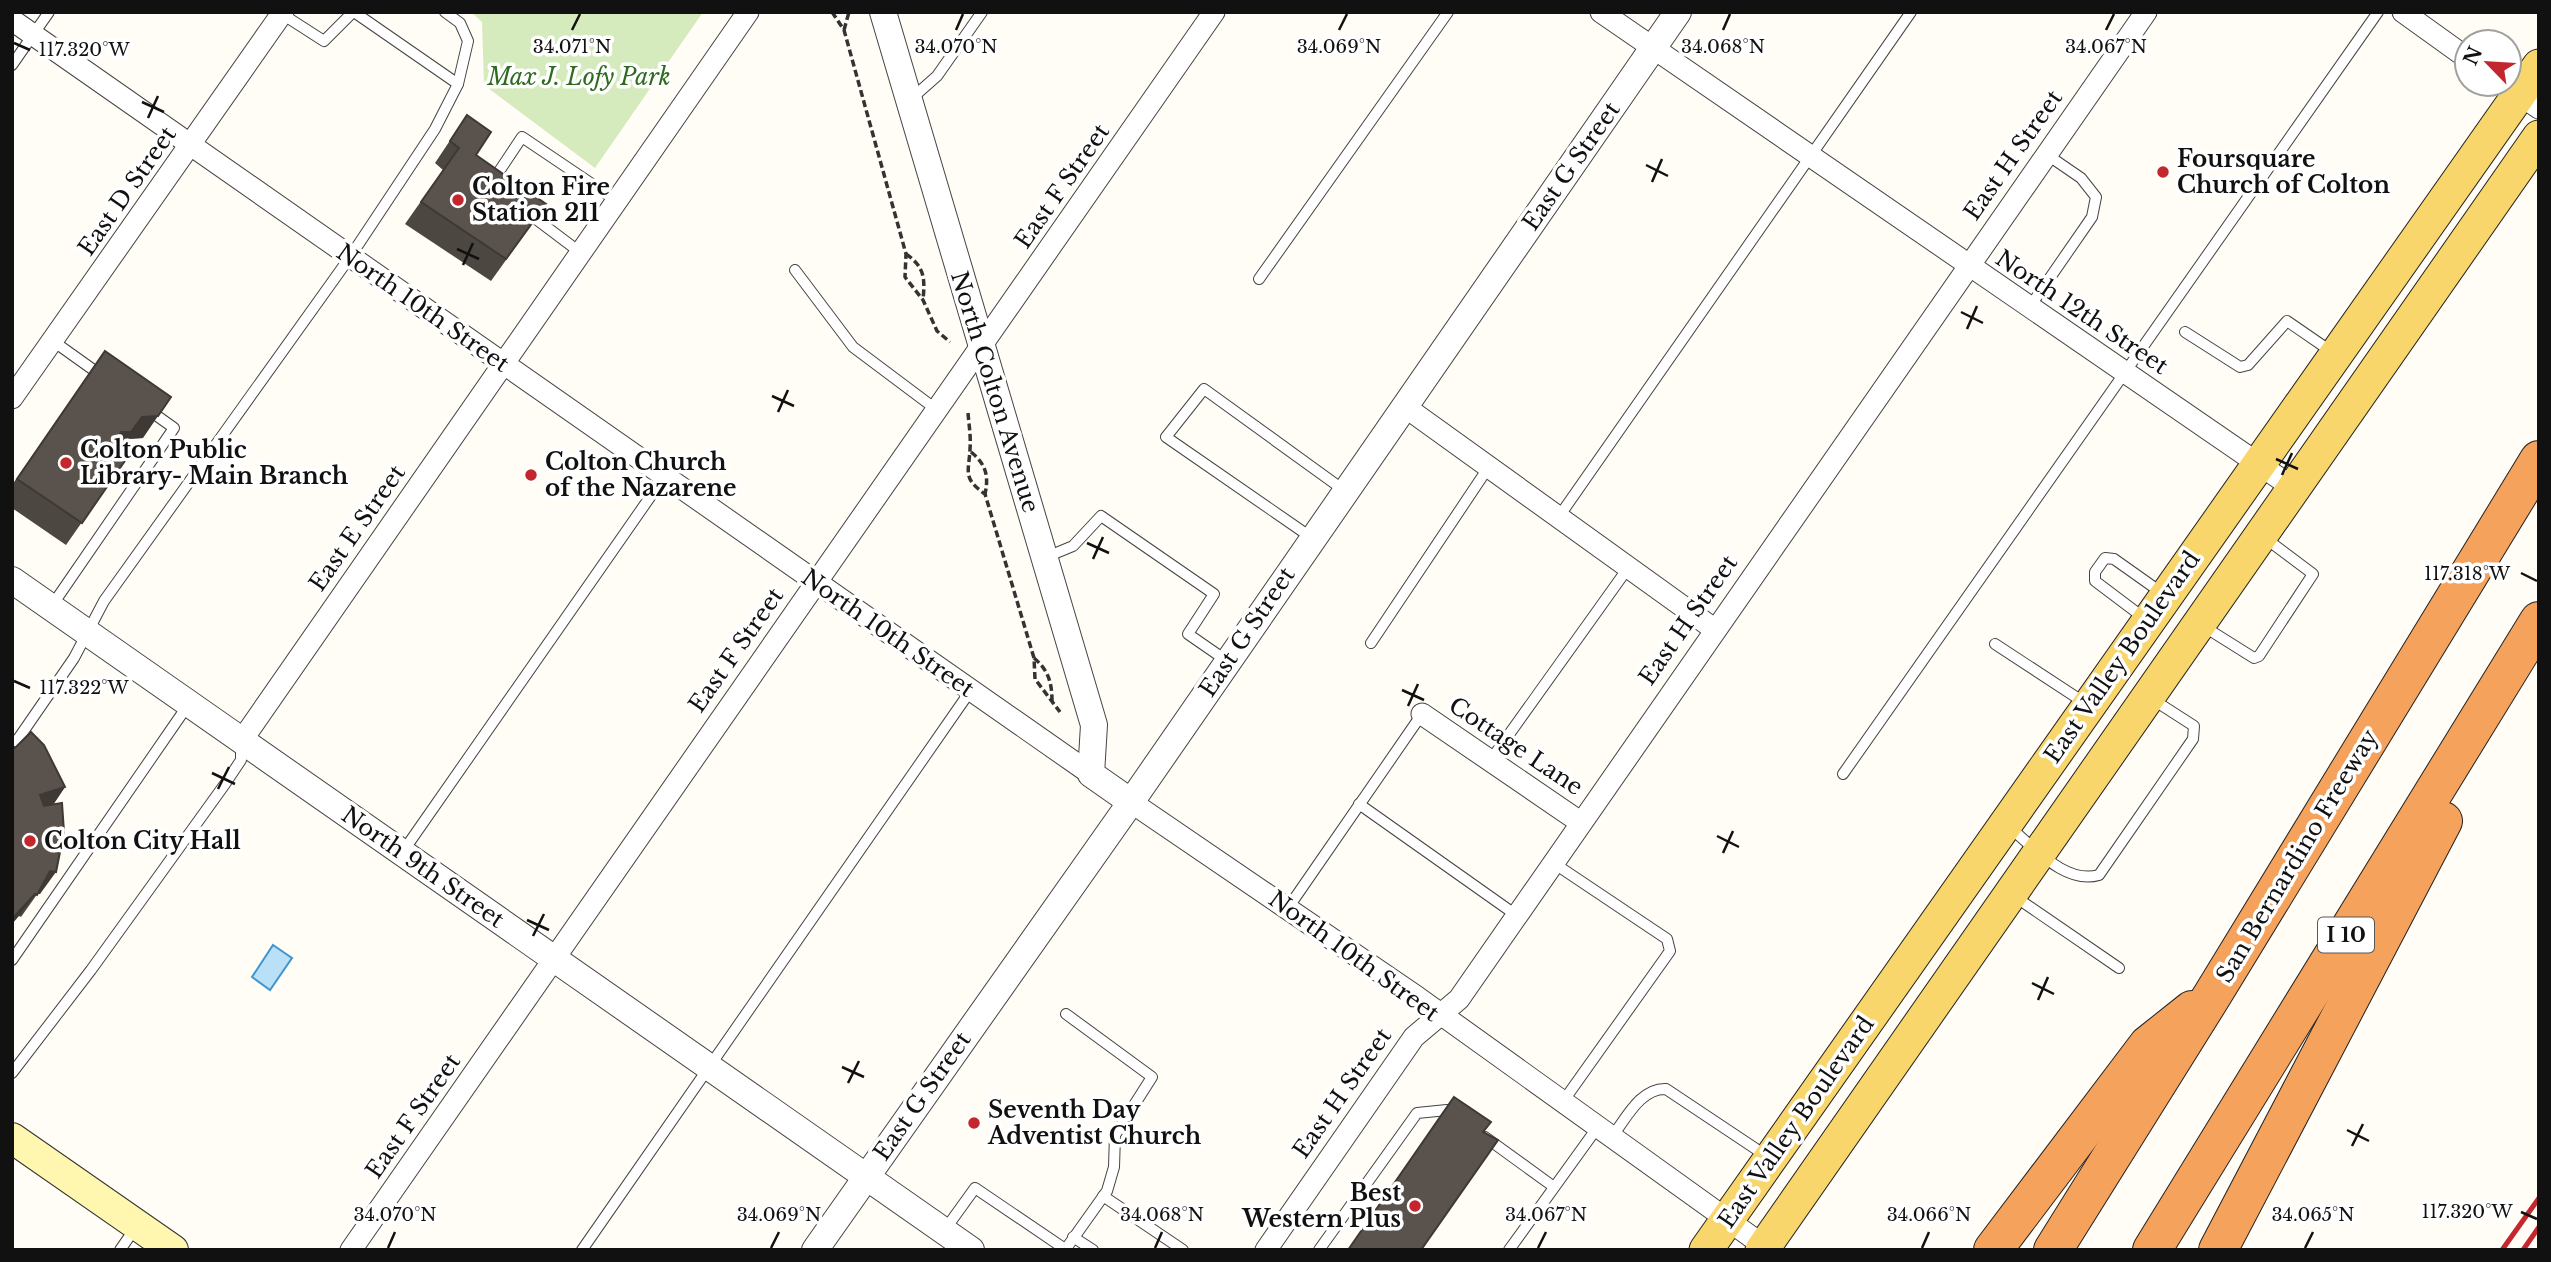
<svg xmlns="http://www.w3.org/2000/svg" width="2551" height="1262" viewBox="0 0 2551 1262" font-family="'Libre Baskerville',serif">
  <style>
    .park { fill: #d5ebbd }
    .water { fill: #b9e0f7; stroke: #3f96cf; stroke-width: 2 }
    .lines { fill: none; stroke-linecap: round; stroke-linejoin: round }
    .service-casing { stroke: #444; stroke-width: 12 }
    .minor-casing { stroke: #444; stroke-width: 23 }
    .tertiary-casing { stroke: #444; stroke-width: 28 }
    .secondary-casing { stroke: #333; stroke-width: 32 }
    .primary-casing { stroke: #222; stroke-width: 35 }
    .motorway-casing { stroke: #222; stroke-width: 40 }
    .path { stroke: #333; stroke-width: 3.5; stroke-dasharray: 7 3.5; stroke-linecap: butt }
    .service { stroke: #fff; stroke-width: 10 }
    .minor { stroke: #fff; stroke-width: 21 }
    .tertiary { stroke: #fff; stroke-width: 26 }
    .secondary { stroke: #fff6b0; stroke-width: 30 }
    .primary { stroke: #f9d66b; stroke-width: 33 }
    .motorway { stroke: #f5a25d; stroke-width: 38 }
    .rail { stroke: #c4262e; stroke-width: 5 }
    .wall { fill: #4d4742 }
    .shaded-wall { fill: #3f3936 }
    .building { fill: #5a524d; stroke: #3f3936; stroke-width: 2 }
    .ticks { fill: none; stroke: #111; stroke-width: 2.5 }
    .poi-dot { fill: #c4262e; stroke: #fff; stroke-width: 2.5 }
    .labels { text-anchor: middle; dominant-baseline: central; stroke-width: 7; stroke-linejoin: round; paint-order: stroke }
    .shield { fill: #fff; stroke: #585858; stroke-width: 2 }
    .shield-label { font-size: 21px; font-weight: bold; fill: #111 }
    .park-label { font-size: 23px; font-style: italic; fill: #2f6b1f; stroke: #fff }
    .street-label { font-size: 23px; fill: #111; stroke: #fff }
    .poi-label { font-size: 23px; font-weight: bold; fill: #111; stroke: #fff; text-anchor: start }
    .ticks-label { font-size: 18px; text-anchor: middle; fill: #111; stroke: #fff; stroke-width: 7; stroke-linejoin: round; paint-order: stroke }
  </style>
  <rect width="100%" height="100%" fill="#fffdf5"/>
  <polygon class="park" points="471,12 703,12 595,168 484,85 482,22"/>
  <polygon class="water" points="273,945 292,958 270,990 252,977"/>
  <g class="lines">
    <g class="service-casing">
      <g id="service">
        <polyline points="354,12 458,84"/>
        <polyline points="282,14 324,41 353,12"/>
        <polyline points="12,65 49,12"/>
        <polyline points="911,99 937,76 982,12"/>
        <polyline points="492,182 522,137 617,201"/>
        <polyline points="524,210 581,253"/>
        <polyline points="795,270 853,347 937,410"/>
        <polyline points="1259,279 1448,12"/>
        <polyline points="2029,308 2092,217 2096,197 2081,178 2046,154"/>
        <polyline points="2185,332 2240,367 2248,365 2287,321 2332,352"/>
        <polyline points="53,341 102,376"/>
        <polyline points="1558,518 1911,12"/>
        <polyline points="1312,538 1166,437 1204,389 1345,491"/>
        <polyline points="1044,558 1073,546 1101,516 1214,594 1188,634 1227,661"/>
        <polyline points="51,607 174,428 146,408"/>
        <polyline points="2144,618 2095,581 2095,572 2105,558 2114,559 2162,593"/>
        <polyline points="2203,626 2254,658 2259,656 2313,574 2265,538"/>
        <polyline points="1371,643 1488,468"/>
        <polyline points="1995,644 2085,703"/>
        <polyline points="12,740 16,742 74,658 104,601 350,257 435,129 458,84 468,41 460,23 445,12"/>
        <polyline points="1490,761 1628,568"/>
        <polyline points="1843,774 2378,12"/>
        <polyline points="1359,804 1516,915"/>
        <path d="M2008,826c25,20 57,59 91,49l94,-136 1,-13 -42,-27"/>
        <polyline points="402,853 664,477"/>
        <polyline points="1552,862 1667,939 1670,951 1562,1103"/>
        <polyline points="2014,896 2119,968"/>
        <polyline points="1288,908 1422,714"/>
        <polyline points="12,960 188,705"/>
        <polyline points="12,1073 91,970 225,784 241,760 241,744"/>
        <polyline points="1485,1137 1554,1187"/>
        <path d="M1611,1138c15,-19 29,-50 55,-49l102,68"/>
        <polyline points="1103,1196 1183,1250"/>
        <polyline points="944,1231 975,1188 1065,1249"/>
        <polyline points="1073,1237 1093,1250"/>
        <polyline points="120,1250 136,1227"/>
        <polyline points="582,1250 971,690"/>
        <polyline points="1065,1250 1107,1191 1114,1167 1115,1135 1152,1077 1066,1014"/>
        <polyline points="1319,1250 1417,1113 1447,1110 1454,1115"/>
        <polyline points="1509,1250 1597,1128"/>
      </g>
    </g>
    <g class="minor-casing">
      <g id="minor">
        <polyline points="1601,12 2292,487"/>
        <polyline points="2403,12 2467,58"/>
        <polyline points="12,20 1091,774"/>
        <polyline points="2504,84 2539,108"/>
        <polyline points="12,398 283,12"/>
        <polyline points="1404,406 1714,629"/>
        <polyline points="1422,714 1580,822"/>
        <polyline points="242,740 748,12"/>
        <polyline points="1131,802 1417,997 1764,1246"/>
        <polyline points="351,1250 1214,12"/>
        <polyline points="1266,1250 1414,1037 1459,999 2146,12"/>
      </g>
    </g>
    <g class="tertiary-casing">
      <g id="tertiary">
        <polyline points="883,12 1094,725 1091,774 1131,802"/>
        <polyline points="12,580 971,1250"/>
        <polyline points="815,1250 1131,802 1678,12"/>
      </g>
    </g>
    <g class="secondary-casing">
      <polyline id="secondary" points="12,1138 173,1250"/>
    </g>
    <g class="primary-casing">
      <g id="primary">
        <polyline points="1706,1250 2539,66"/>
        <polyline points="1762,1250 2539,137"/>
      </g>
    </g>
    <g class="motorway-casing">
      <g id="motorway">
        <polyline points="1993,1250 2148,1045 2192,1010"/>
        <polyline points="2053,1250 2213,994 2539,460"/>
        <polyline points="2152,1250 2539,621"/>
        <polyline points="2218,1250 2443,821"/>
      </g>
    </g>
    <g class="path">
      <polyline points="832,12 844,30 906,254 905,277 923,300 937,331 950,342"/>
      <polyline points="844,30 849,12"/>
      <path d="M906,254c19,13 19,25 17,46"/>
      <path d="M968,413c1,12 3,24 2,36 -1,23 -8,29 15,45l49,164 1,21 25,33"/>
      <path d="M971,452c15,12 18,24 14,42"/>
      <path d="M1034,658c14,12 18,24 18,43"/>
    </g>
    <use href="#service" class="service"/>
    <use href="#minor" class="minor"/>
    <use href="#tertiary" class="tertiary"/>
    <use href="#secondary" class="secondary"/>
    <use href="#primary" class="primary"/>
    <use href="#motorway" class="motorway"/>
    <g class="rail">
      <polyline points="2502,1250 2539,1198"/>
      <polyline points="2523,1250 2539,1227"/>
    </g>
  </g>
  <g class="wall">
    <polygon points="467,115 476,155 546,204 491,281 405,224 443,170 435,163"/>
    <polygon points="105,351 143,438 127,439 122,446 131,452 66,545 12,508 12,485"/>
    <polygon points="12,745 65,787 53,805 40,894 38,893 21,917 19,916"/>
  </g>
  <g class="shaded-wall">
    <polygon points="158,416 143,438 127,439 116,454 106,454 121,432 142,417"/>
    <polygon points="65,787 50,809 25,816 40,795"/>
    <polygon points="50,871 56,872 40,894 34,893"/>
    <polygon points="35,894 19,916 12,924 12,919"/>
  </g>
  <g class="building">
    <polygon points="467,115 491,132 476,155 546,204 506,259 421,202 459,148 450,141"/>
    <polygon points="105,351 171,397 158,416 142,417 131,432 121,432 119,437 121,446 131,452 82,523 17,479"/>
    <polygon points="31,732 44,745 65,787 40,795 44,806 62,803 64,832 56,872 50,871 37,895 35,894 12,919 12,745 15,748"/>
    <polygon points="1454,1097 1491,1122 1483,1132 1498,1140 1421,1250 1348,1250"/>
  </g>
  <path class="ticks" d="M572,30l8,-16M956,30l7,-16M1339,30l8,-16M1723,30l7,-16M2106,30l8,-16M14,43l16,7M142,102l22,10M148,118l10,-22M1646,165l22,11M1652,182l10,-23M457,249l22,10M463,265l10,-22M1961,312l22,11M1967,329l10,-23M772,396l22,10M778,412l10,-22M2276,459l22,10M2282,475l10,-22M1087,543l22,10M1093,559l10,-22M2521,573l16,8M14,681l16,7M1402,690l22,10M1408,706l10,-22M212,773l23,11M218,789l11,-22M1717,836l22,11M1723,853l10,-22M527,920l22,10M533,936l11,-22M2032,983l22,11M2038,1000l10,-23M842,1067l22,10M848,1083l11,-22M2347,1130l22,11M2352,1146l11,-22M2521,1212l16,7M388,1248l7,-16M771,1248l8,-16M1155,1248l7,-16M1538,1248l8,-16M1922,1248l7,-16M2305,1248l8,-16"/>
  <g class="poi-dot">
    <circle cx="2163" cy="172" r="7"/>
    <circle cx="458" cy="200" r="7"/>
    <circle cx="66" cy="463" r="7"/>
    <circle cx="531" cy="475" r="7"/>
    <circle cx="30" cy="841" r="7"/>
    <circle cx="974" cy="1123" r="7"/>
    <circle cx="1415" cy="1206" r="7"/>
  </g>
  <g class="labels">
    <rect class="shield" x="2318" y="917.5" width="56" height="35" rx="5"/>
    <g class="shield-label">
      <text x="2346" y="935">I 10</text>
    </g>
    <g class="park-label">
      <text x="579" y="77">Max J. Lofy Park</text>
    </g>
    <g class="street-label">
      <text transform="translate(2013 155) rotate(-55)">East H Street</text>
      <text transform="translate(1571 166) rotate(-55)">East G Street</text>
      <text transform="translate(1062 186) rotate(-55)">East F Street</text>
      <text transform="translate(127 191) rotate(-55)">East D Street</text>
      <text transform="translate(423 308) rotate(35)">North 10th Street</text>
      <text transform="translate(2082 312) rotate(34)">North 12th Street</text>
      <text transform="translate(995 392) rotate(73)">North Colton Avenue</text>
      <text transform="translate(357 528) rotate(-55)">East E Street</text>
      <text transform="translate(1688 620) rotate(-55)">East H Street</text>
      <text transform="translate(1247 632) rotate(-56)">East G Street</text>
      <text transform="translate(888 633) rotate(35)">North 10th Street</text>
      <text transform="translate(736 650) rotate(-55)">East F Street</text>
      <text transform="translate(2122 657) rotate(-55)">East Valley Boulevard</text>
      <text transform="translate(1516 746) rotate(34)">Cottage Lane</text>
      <text transform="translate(2297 856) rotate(-59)">San Bernardino Freeway</text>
      <text transform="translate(423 867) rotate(35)">North 9th Street</text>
      <text transform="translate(1354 956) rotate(36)">North 10th Street</text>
      <text transform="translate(1342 1093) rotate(-55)">East H Street</text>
      <text transform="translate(922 1096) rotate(-55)">East G Street</text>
      <text transform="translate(413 1116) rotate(-55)">East F Street</text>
      <text transform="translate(1796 1122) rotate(-55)">East Valley Boulevard</text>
    </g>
    <g class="poi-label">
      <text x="2177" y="159">Foursquare<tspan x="2177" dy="26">Church of Colton</tspan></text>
      <text x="472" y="187">Colton Fire<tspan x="472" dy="26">Station 211</tspan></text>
      <text x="80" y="450">Colton Public<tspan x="80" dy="26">Library- Main Branch</tspan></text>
      <text x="545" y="462">Colton Church<tspan x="545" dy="26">of the Nazarene</tspan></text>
      <text x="44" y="841">Colton City Hall</text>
      <text x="988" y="1110">Seventh Day<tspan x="988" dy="26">Adventist Church</tspan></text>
      <text x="1401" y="1193" text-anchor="end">Best<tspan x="1401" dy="26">Western Plus</tspan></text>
    </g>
  </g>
  <g class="ticks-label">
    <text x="572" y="53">34.071°N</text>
    <text x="956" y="53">34.070°N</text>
    <text x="1339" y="53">34.069°N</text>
    <text x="1723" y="53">34.068°N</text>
    <text x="2106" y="53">34.067°N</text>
    <text x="84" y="56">117.320°W</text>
    <text x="2467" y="580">117.318°W</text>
    <text x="84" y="694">117.322°W</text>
    <text x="2467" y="1218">117.320°W</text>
    <text x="395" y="1221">34.070°N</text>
    <text x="779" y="1221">34.069°N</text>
    <text x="1162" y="1221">34.068°N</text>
    <text x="1546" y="1221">34.067°N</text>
    <text x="1929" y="1221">34.066°N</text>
    <text x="2313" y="1221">34.065°N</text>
  </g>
  <rect width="2551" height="1262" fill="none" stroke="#111111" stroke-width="28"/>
  <g transform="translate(2488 63) rotate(295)"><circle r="33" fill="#ffffff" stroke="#a0a0a0" stroke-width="2"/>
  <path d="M0-5L12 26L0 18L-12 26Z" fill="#c4262e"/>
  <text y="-10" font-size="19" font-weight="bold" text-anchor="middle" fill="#111111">N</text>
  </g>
</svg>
